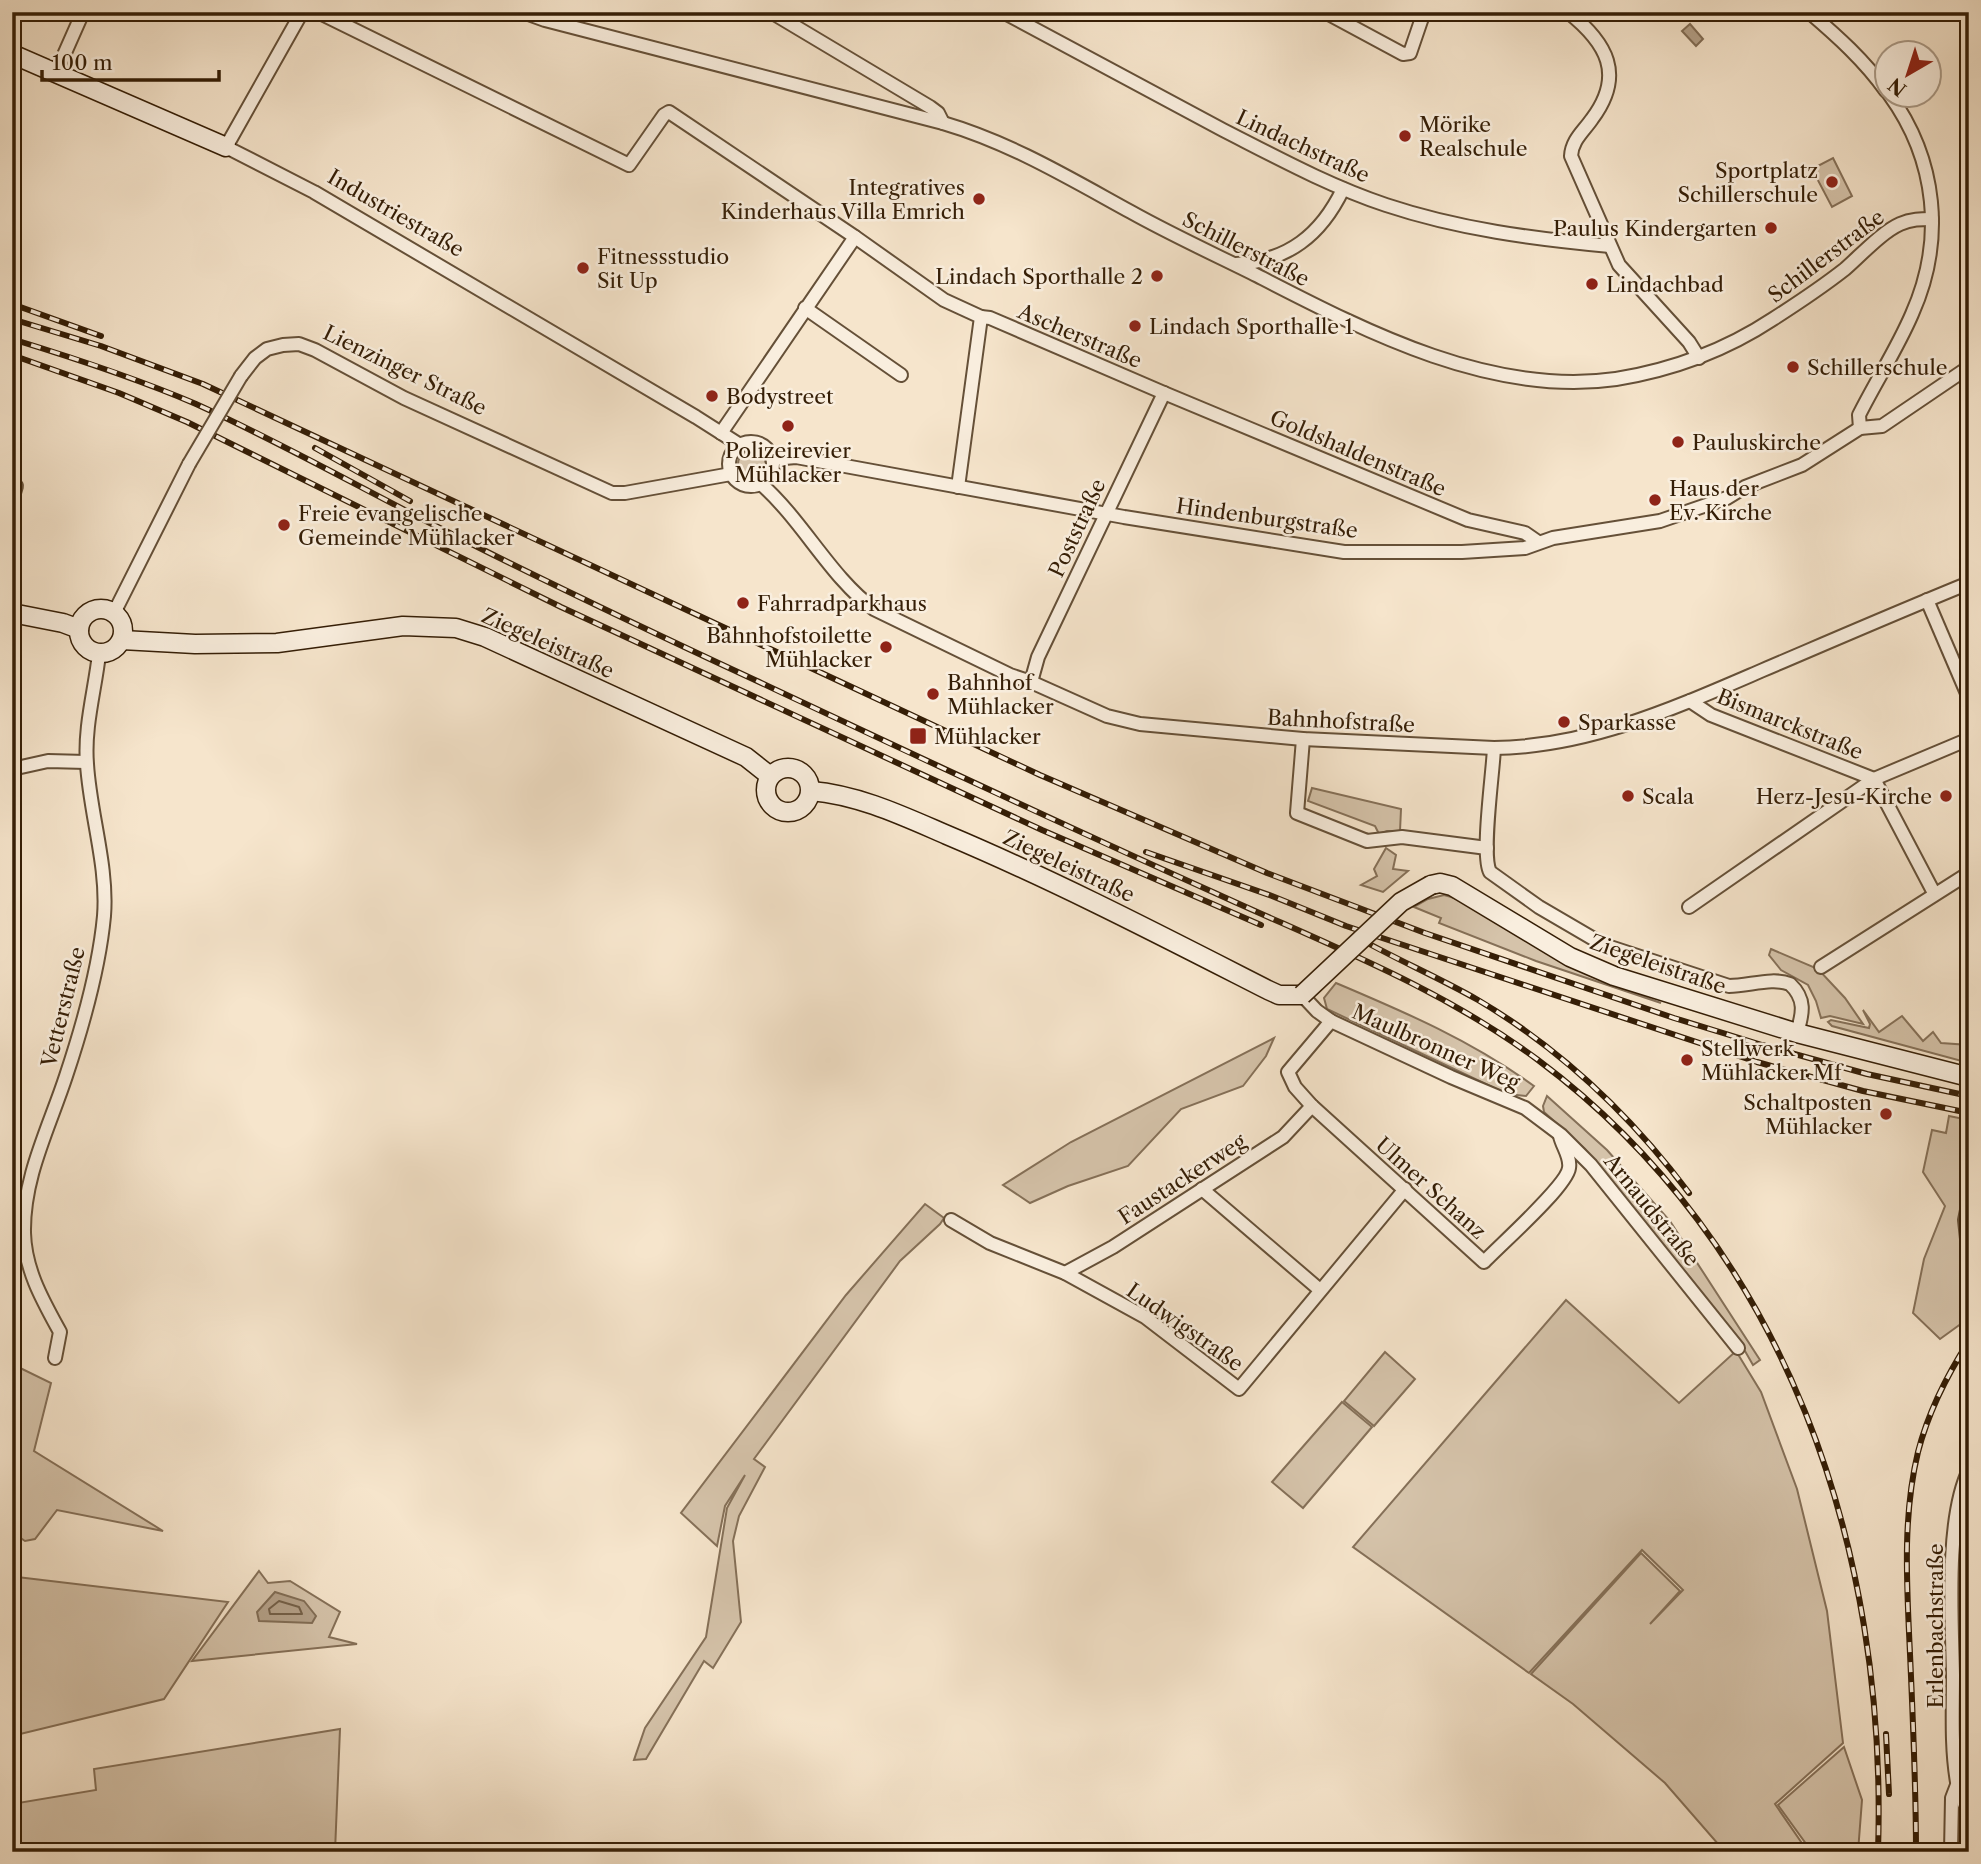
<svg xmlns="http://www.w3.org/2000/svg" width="1981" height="1864" viewBox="0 0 1981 1864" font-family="'Libre Caslon Text',serif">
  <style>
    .green { fill: #d5c3aa; stroke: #857058; stroke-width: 2 }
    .water { fill: #b4a189; stroke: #816d55; stroke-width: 2 }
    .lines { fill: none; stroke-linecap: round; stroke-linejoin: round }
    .shore { stroke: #746048; stroke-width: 2 }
    .street-casing { stroke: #655038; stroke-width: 16 }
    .secondary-casing { stroke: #351e06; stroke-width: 21 }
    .street { stroke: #f9eede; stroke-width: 12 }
    .secondary { stroke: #f9eede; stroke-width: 18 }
    .rail-casing { stroke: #351e06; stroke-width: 6 }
    .rail { stroke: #f9eede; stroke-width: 3.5; stroke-dasharray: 10; stroke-linecap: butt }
    .street-bridge-casing { stroke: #655038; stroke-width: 16; stroke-linecap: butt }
    .secondary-bridge-casing { stroke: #351e06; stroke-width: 21; stroke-linecap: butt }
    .street-bridge { stroke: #f9eede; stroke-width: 12 }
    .secondary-bridge { stroke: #f9eede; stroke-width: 18 }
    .poi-dot { fill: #8f2418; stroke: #f9eede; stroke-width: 2.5 }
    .labels { text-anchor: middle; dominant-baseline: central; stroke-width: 5; stroke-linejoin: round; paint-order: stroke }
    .poi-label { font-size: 21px; fill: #351e06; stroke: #f9eede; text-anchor: start }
    .street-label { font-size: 21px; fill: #351e06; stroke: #f9eede }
  </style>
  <rect width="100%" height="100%" fill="#f6e5cc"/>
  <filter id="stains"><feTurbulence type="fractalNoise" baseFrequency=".00286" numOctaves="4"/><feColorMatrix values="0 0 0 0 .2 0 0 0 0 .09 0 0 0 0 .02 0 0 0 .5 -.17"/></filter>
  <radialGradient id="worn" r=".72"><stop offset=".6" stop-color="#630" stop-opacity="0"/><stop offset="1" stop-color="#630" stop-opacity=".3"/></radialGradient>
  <g class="green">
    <polygon points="1833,158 1852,196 1832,207 1812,169"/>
    <circle cx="752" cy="464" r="14"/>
    <polygon points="1312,788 1401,809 1400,831 1387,831 1379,834 1375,826 1308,801"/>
    <polygon points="1386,848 1396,855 1393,869 1408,871 1383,892 1361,885 1377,876 1374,869"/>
    <path d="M1444,895c31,7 70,39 99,56 38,22 77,37 118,52l-125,-42 -97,-38 2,-5 -27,-11 14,-8z"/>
    <polygon points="1771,949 1818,969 1845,998 1863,1024 1830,1016 1821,1018 1816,1001 1808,985 1781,970 1769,955"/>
    <path d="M1336,983c71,30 136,58 198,103l-8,10 -19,-2 -180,-85 -3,-11z"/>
    <polygon points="1863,1010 1879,1032 1902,1016 1923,1041 1933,1032 1941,1043 1969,1045 1969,1063 1832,1026 1828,1022 1831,1020 1869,1028 1870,1024"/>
    <polygon points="1274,1038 1266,1056 1243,1086 1181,1109 1128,1166 1068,1186 1030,1203 1003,1185 1071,1142"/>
    <polygon points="1547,1096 1607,1150 1670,1221 1760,1360 1753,1365 1741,1344 1585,1149 1544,1112 1543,1106"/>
    <polygon points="1949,1116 1969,1120 1969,1318 1940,1339 1913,1313 1924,1259 1945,1206 1923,1172 1932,1130 1946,1133"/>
    <polygon points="925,1204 944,1218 940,1224 900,1261 754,1459 765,1467 739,1516 733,1541 741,1622 713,1668 704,1661 646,1759 634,1760 645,1728 706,1637 727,1508 745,1475 725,1506 717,1546 681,1513 846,1295"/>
    <polygon points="1566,1300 1679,1403 1736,1351 1761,1392 1797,1489 1827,1611 1843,1743 1775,1804 1808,1852 1725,1852 1665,1783 1573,1704 1531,1674 1641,1553 1680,1591 1650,1624 1683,1590 1642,1550 1529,1673 1353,1547"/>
    <polygon points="1385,1352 1415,1379 1374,1426 1344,1401"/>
    <polygon points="12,1364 51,1383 34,1451 163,1531 57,1510 35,1539 25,1541 12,1532"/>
    <polygon points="1342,1402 1372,1427 1303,1508 1272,1482"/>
    <polygon points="259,1571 268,1583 290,1581 340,1612 329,1637 357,1644 192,1661"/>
    <polygon points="17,1577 228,1602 164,1699 12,1736 12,1584"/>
    <polygon points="340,1729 335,1852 12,1852 12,1804 96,1790 94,1769"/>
    <polygon points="1844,1747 1862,1800 1858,1852 1812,1852 1778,1805"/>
  </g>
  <g class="water">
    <polygon points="1690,24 1703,39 1696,46 1682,31"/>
    <polygon points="275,1592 304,1601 316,1616 312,1623 259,1621 257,1612"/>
  </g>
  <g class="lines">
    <polygon class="shore" points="279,1601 299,1607 302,1614 270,1614 269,1609"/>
    <g class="street-casing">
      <g id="street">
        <polyline points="302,12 226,147 314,192 696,417 740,445"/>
        <polyline points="318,12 629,165 664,115 669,112 855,237 944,300 981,317 958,487"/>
        <path d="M523,12l22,8 398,103c68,20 126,55 188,89 41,23 85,43 127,64 107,55 233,121 358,103 56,-9 110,-29 157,-60 25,-16 49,-32 72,-50 16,-14 37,-37 55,-45 11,-5 21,-5 32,-5"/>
        <polyline points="771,12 930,107 938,113 943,123"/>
        <path d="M1003,12c74,39 146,79 220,118 53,27 106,56 163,75 72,24 148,34 224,41"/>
        <polyline points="1325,12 1403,54 1410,53 1424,12"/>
        <path d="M1568,12c39,31 57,63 24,107 -9,13 -20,21 -21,37l48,109 70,77 10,16"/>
        <path d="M1809,12c28,24 56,49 77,79"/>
        <polyline points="56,73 83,12"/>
        <path d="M1236,264c52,-3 85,-29 107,-75"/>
        <polyline points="805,308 901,375"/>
        <polyline points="981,317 990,318 1164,393 1468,520 1525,533 1538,542"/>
        <polyline points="241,376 255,358 267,349 283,345 299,344 315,350 404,398 612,493 625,493 731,474"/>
        <path d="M1860,428l-1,-13c17,-34 38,-66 53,-101 33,-74 25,-154 -23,-220"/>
        <polyline points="721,433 855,237"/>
        <circle cx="751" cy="464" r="22"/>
        <polyline points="773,459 796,457 1124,517 1344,552 1462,552 1525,548 1553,538 1660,521 1727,498 1745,487 1802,465 1860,428 1882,426 1969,367"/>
        <polyline points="12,484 16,486 12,500"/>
        <path d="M761,484c42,37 70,94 113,125l136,66 21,7 76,34 33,8 163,15 191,9c95,-1 183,-41 269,-78 68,-29 137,-59 206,-87"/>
        <polyline points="1927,600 1969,698"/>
        <polyline points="114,613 189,464"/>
        <polyline points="1031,682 1038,657 1164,393"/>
        <polyline points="1690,701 1711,715 1874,779 1934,893"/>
        <polyline points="1303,739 1297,813 1367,841 1402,837 1487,848"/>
        <path d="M1494,748c-1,25 -13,107 -4,124l49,35 65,38 125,41c20,0 43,-9 61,-2 16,15 13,29 7,49"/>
        <polyline points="12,769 48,761 86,762"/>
        <polyline points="1689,907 1874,779 1969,739"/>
        <polyline points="1821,967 1969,873"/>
        <polyline points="1302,995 1317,1011 1331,1021 1451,1077 1525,1108 1561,1135 1591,1165 1738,1348"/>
        <path d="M1331,1021l-43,51 7,15 17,19 172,156c16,-17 83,-76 85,-94 2,-11 -7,-22 -9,-32"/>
        <polyline points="1202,1189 1320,1290"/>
        <polyline points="1969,1200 1965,1220 1969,1258"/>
        <polyline points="951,1220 990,1243 1065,1273 1145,1317 1239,1389 1405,1189"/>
        <polyline points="1065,1273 1113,1247 1283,1137 1312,1106"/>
        <path d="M55,1358l5,-26c-17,-31 -35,-62 -36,-99 -1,-56 25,-105 42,-157 17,-51 33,-106 38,-160 4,-50 -14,-102 -17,-152 -3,-37 8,-74 12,-110"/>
        <path d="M1969,1470c-24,50 -17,149 -16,205 0,36 -2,72 4,107 2,12 8,23 12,35"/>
        <polyline points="1951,1852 1952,1798 1957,1785"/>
      </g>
    </g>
    <g class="secondary-casing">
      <g id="secondary">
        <polyline points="12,54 226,147"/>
        <circle cx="101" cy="631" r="22"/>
        <polyline points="12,613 63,623 79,629"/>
        <polyline points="122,640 195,644 277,643 403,626 456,628 485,637 746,757 770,776"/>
        <circle cx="788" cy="790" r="22"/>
        <path d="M811,791c48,4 92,25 136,44 109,46 215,101 321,155l11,5h23"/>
        <polyline points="1431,885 1440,883 1452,886 1570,957 1614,976 1797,1033 1969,1077"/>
      </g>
    </g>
    <use href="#street" class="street"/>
    <use href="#secondary" class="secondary"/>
    <g class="rail-casing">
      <g id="rail">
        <polyline points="12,304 101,336"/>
        <polyline points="12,319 101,346 203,384 1040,775 1267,873 1425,933 1674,1018 1762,1045 1867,1074 1969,1096"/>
        <path d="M12,339c62,19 124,39 184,65 79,36 154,78 232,118 108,55 217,107 327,158 153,72 306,144 460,213 111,51 225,94 323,167 249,186 350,489 340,792"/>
        <polyline points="12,355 119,393 187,422 561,607 1042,830 1261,925"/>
        <polyline points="315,448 410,501"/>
        <polyline points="1146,852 1272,896 1346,926 1757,1062 1863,1091 1969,1113"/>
        <path d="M1355,936c40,23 83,41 123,64 83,49 154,117 211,193"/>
        <polyline points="1886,1734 1889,1794"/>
        <path d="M1916,1852c0,-66 -3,-132 -6,-198 -3,-67 -8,-136 8,-202 10,-39 29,-77 51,-111"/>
      </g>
    </g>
    <use href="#rail" class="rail"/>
    <g class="street-bridge-casing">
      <polyline id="street-bridge" points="189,464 241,376"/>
    </g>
    <g class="secondary-bridge-casing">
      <polyline id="secondary-bridge" points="1302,995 1401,902 1431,885"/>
    </g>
    <use href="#street-bridge" class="street-bridge"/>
    <use href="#secondary-bridge" class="secondary-bridge"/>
  </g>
  <g class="poi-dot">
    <circle cx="1405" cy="136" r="7"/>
    <circle cx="1832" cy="182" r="7"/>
    <circle cx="979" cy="199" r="7"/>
    <circle cx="1771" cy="228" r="7"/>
    <circle cx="583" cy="268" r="7"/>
    <circle cx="1157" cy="276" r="7"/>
    <circle cx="1592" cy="284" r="7"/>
    <circle cx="1135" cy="326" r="7"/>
    <circle cx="1793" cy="367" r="7"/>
    <circle cx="712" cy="396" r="7"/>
    <circle cx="788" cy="426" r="7"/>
    <circle cx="1678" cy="442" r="7"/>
    <circle cx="1655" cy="500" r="7"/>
    <circle cx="284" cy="525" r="7"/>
    <circle cx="743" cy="603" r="7"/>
    <circle cx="886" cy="647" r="7"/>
    <circle cx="933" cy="694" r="7"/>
    <circle cx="1564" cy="722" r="7"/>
    <rect x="909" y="727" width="18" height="18" rx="3.5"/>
    <circle cx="1628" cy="796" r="7"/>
    <circle cx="1946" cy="796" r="7"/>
    <circle cx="1687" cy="1060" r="7"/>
    <circle cx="1886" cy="1114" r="7"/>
  </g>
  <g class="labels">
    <g class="poi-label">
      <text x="1419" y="124">Mörike<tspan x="1419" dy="24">Realschule</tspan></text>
      <text x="1818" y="170" text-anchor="end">Sportplatz<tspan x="1818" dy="24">Schillerschule</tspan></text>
      <text x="965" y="187" text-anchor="end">Integratives<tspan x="965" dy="24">Kinderhaus Villa Emrich</tspan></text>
      <text x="1757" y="228" text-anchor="end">Paulus Kindergarten</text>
      <text x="597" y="256">Fitnessstudio<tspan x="597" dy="24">Sit Up</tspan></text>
      <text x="1143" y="276" text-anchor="end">Lindach Sporthalle 2</text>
      <text x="1606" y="284">Lindachbad</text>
      <text x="1149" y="326">Lindach Sporthalle 1</text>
      <text x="1807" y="367">Schillerschule</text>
      <text x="726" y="396">Bodystreet</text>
      <text x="1692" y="442">Pauluskirche</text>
      <text x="788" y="450" text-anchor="middle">Polizeirevier<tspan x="788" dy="24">Mühlacker</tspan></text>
      <text x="1669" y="488">Haus der<tspan x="1669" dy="24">Ev. Kirche</tspan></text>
      <text x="298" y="513">Freie evangelische<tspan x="298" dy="24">Gemeinde Mühlacker</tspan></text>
      <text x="757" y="603">Fahrradparkhaus</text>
      <text x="872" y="635" text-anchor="end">Bahnhofstoilette<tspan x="872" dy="24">Mühlacker</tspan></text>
      <text x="947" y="682">Bahnhof<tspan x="947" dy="24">Mühlacker</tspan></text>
      <text x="1578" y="722">Sparkasse</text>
      <text x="934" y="736">Mühlacker</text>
      <text x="1642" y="796">Scala</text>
      <text x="1932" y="796" text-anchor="end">Herz-Jesu-Kirche</text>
      <text x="1701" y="1048">Stellwerk<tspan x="1701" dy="24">Mühlacker Mf</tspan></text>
      <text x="1872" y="1102" text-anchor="end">Schaltposten<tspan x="1872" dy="24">Mühlacker</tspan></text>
    </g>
    <g class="street-label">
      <text transform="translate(1303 146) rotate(25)">Lindachstraße</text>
      <text transform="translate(396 213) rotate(30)">Industriestraße</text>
      <text transform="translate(1246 249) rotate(27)">Schillerstraße</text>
      <text transform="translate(1826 256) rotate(-37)">Schillerstraße</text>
      <text transform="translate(1080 336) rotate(23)">Ascherstraße</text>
      <text transform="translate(405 370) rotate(26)">Lienzinger Straße</text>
      <text transform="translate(1358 453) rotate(23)">Goldshaldenstraße</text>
      <text transform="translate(1267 518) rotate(8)">Hindenburgstraße</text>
      <text transform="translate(1077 528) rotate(-65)">Poststraße</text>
      <text transform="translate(548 643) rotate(24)">Ziegeleistraße</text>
      <text transform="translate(1341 721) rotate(3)">Bahnhofstraße</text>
      <text transform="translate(1790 724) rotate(22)">Bismarckstraße</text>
      <text transform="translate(1069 866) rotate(25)">Ziegeleistraße</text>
      <text transform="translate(1658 964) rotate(19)">Ziegeleistraße</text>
      <text transform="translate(63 1007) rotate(-76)">Vetterstraße</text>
      <text transform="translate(1436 1047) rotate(24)">Maulbronner Weg</text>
      <text transform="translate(1182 1179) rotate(-33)">Faustackerweg</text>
      <text transform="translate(1431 1188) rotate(42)">Ulmer Schanz</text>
      <text transform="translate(1652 1210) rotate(51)">Arnaudstraße</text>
      <text transform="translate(1185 1327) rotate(35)">Ludwigstraße</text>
      <text transform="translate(1935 1626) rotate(-90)">Erlenbachstraße</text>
    </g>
  </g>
  <rect width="1981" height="1864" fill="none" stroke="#f6e5cc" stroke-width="42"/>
  <rect x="14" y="14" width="1953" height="1836" fill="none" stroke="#351e06" stroke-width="3.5"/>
  <rect x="21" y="21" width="1939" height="1822" fill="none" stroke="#351e06" stroke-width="2"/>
  <g transform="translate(1908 74) rotate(219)"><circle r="33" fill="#f9eede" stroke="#ab9b88" stroke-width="2"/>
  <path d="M0-5L12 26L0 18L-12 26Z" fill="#8f2418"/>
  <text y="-10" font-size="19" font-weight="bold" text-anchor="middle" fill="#351e06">N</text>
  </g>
  <path d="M42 70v10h177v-10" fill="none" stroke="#351e06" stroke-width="3.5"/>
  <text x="52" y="70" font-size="21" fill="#351e06" stroke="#f9eede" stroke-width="5" paint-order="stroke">100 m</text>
  <rect width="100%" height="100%" filter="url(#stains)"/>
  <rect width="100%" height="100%" fill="url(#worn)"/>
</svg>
